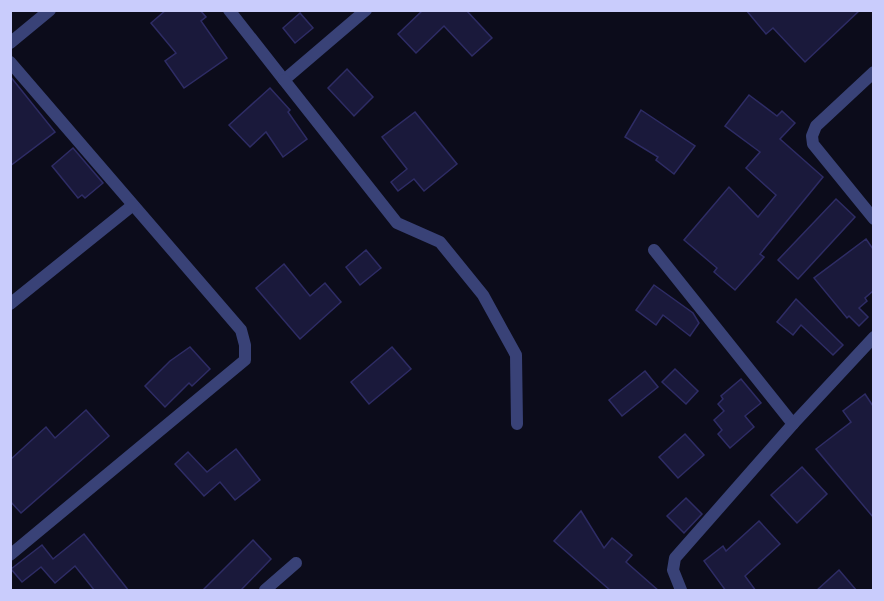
<svg xmlns="http://www.w3.org/2000/svg" width="884" height="601" viewBox="0 0 884 601" font-family="Rubik,sans-serif">
  <style>
    .building { fill: #1a193b; stroke: #2e2c65; stroke-width: 1.5 }
    .lines { fill: none; stroke-linecap: round; stroke-linejoin: round }
    .street { stroke: #394277; stroke-width: 12 }
  </style>
  <rect width="100%" height="100%" fill="#0c0c1b"/>
  <g class="building">
    <polygon points="166,10 200,10 206,17 201,21 227,58 184,88 165,61 176,53 151,23"/>
    <polygon points="423,10 466,10 492,38 472,56 444,26 416,53 398,34"/>
    <polygon points="746,10 860,10 805,62 773,28 766,34"/>
    <polygon points="300,13 313,28 295,43 283,28"/>
    <polygon points="347,69 373,97 354,116 328,88"/>
    <polygon points="10,76 55,132 10,166"/>
    <polygon points="270,88 290,110 288,112 307,139 283,157 266,132 250,147 229,125"/>
    <polygon points="749,95 777,116 782,111 795,123 780,139 823,177 760,254 764,257 735,290 714,272 717,268 684,240 729,187 758,217 776,195 746,168 760,152 725,126"/>
    <polygon points="641,110 695,146 674,174 656,160 658,157 625,137"/>
    <polygon points="415,112 457,164 424,191 414,179 398,191 391,182 407,169 382,137"/>
    <polygon points="73,148 103,183 85,198 82,195 78,198 52,166"/>
    <polygon points="836,199 855,217 798,279 778,260"/>
    <polygon points="866,239 873,249 873,291 865,298 867,301 859,308 868,317 859,326 849,316 847,318 814,278"/>
    <polygon points="366,250 381,268 360,285 346,267"/>
    <polygon points="284,264 310,296 325,283 341,302 300,339 256,288"/>
    <polygon points="654,285 693,313 699,323 690,336 663,315 656,325 636,310"/>
    <polygon points="796,299 843,345 833,355 801,325 793,335 777,322"/>
    <polygon points="190,347 210,369 192,386 189,383 165,407 145,386 170,361"/>
    <polygon points="392,347 411,369 369,404 351,382"/>
    <polygon points="675,369 698,391 686,404 662,382"/>
    <polygon points="645,371 658,387 622,416 609,400"/>
    <polygon points="741,379 761,403 745,416 754,427 730,448 718,434 722,430 714,420 724,411 718,404 723,399 721,396"/>
    <polygon points="865,394 873,406 873,517 816,449 851,422 843,411"/>
    <polygon points="86,410 109,436 21,513 10,501 10,460 46,427 55,438"/>
    <polygon points="685,434 704,455 678,478 659,457"/>
    <polygon points="236,449 260,480 235,500 220,482 204,496 175,464 188,452 207,472"/>
    <polygon points="802,467 827,494 797,523 771,495"/>
    <polygon points="686,498 702,514 684,533 667,516"/>
    <polygon points="581,511 604,548 612,538 632,555 626,562 659,591 611,591 554,541"/>
    <polygon points="759,521 780,544 745,576 756,591 726,591 704,561 723,546 726,551"/>
    <polygon points="84,534 129,591 95,591 75,566 55,583 41,567 22,582 11,569 42,545 53,559"/>
    <polygon points="253,540 271,559 240,591 202,591"/>
    <polygon points="839,570 857,591 816,591"/>
  </g>
  <g class="lines">
    <g class="street">
      <polyline points="229,10 284,80 366,10"/>
      <polyline points="10,43 50,10"/>
      <polyline points="10,62 241,330 245,345 245,360 10,555"/>
      <polyline points="874,72 816,126 812,136 813,144 874,219"/>
      <polyline points="284,80 397,223 440,242 483,295 516,355 517,424"/>
      <polyline points="654,250 793,424"/>
      <polyline points="10,304 133,205"/>
      <polyline points="265,590 296,563"/>
      <polyline points="681,590 673,570 675,558 793,424 874,337"/>
    </g>
  </g>
  <rect width="884" height="601" fill="none" stroke="#c9ccfc" stroke-width="24"/>
</svg>
